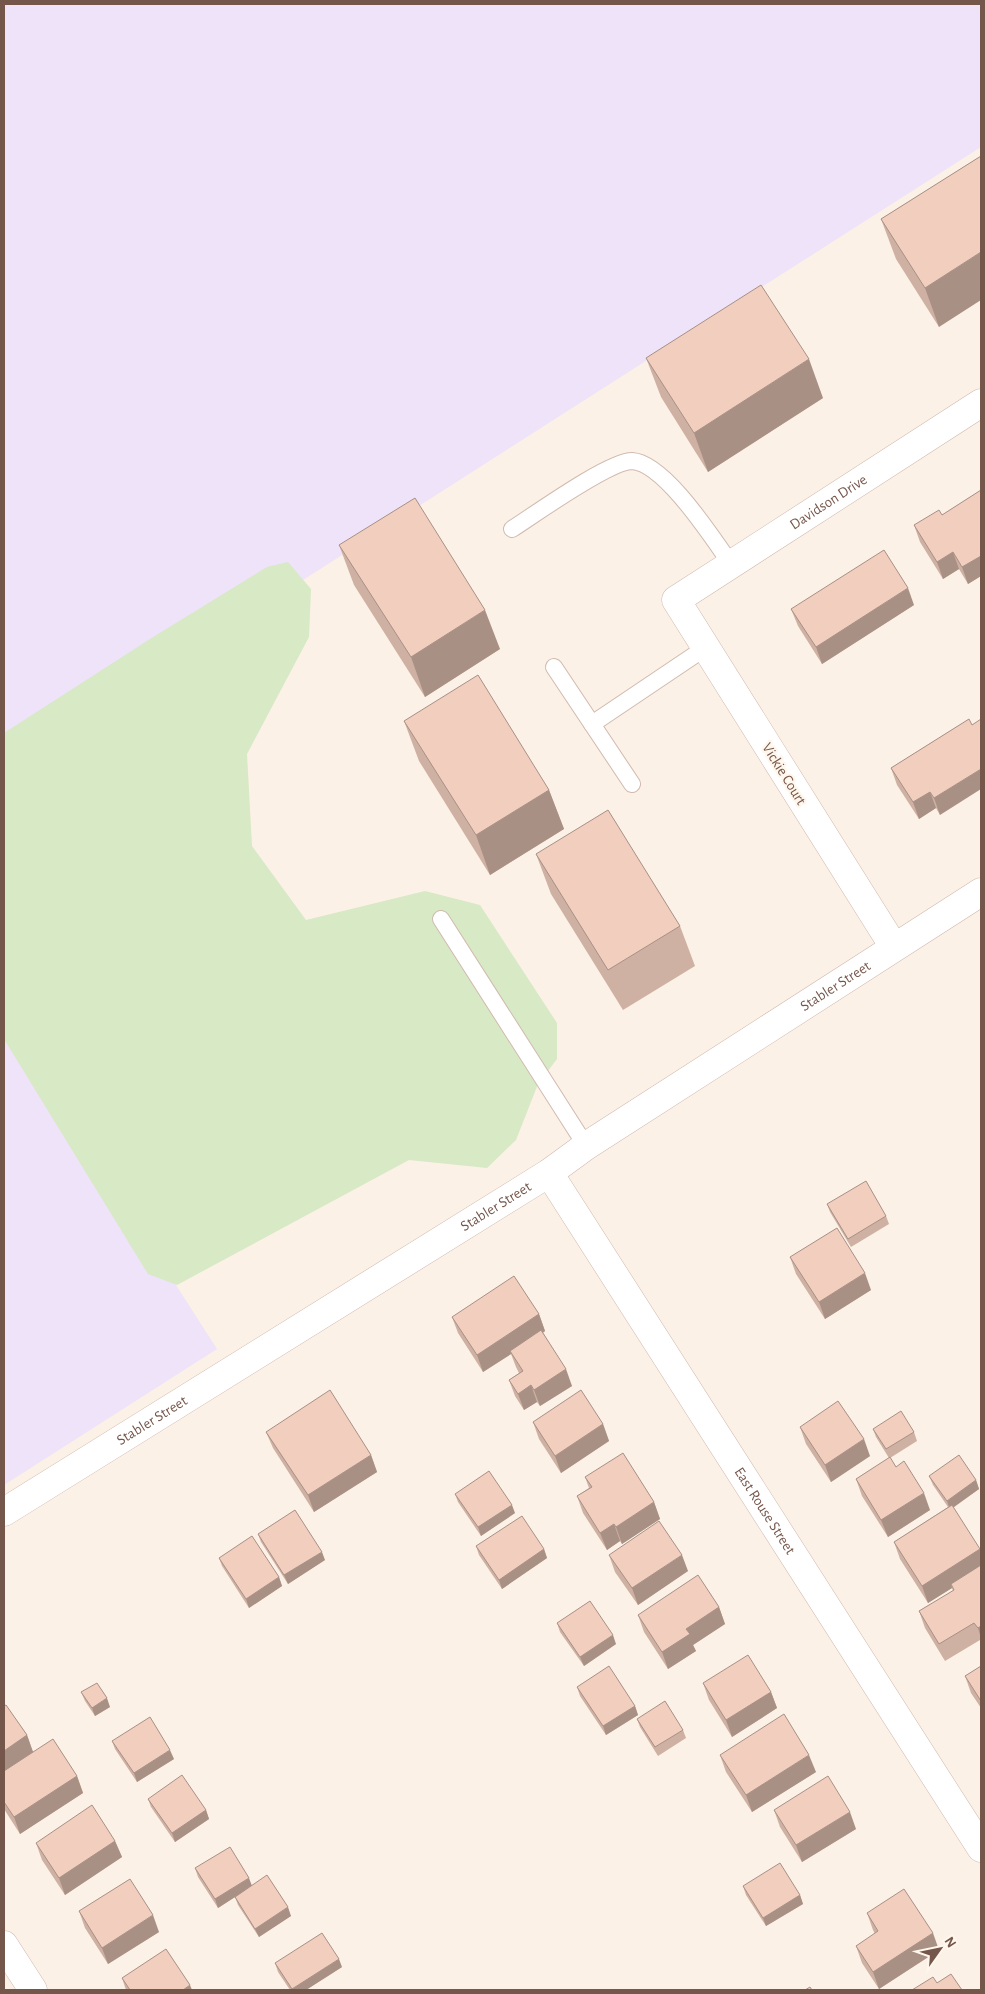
<svg xmlns="http://www.w3.org/2000/svg" width="985" height="1994" viewBox="0 0 985 1994" font-family="'Alegreya Sans',sans-serif">
  <style>
    .education { fill: #eee3f8 }
    .green { fill: #d7e9c5 }
    .lines { fill: none; stroke-linecap: round; stroke-linejoin: round }
    .service-casing { stroke: #d0baaf; stroke-width: 18 }
    .minor-casing { stroke: #d0baaf; stroke-width: 29 }
    .service { stroke: #fff; stroke-width: 16 }
    .minor { stroke: #fff; stroke-width: 28 }
    .wall { fill: #cfb1a3 }
    .shaded-wall { fill: #a99085 }
    .building { fill: #f1cebe; stroke: #a99085 }
    .labels { text-anchor: middle; dominant-baseline: central; stroke-width: 4.5; stroke-linejoin: round; paint-order: stroke }
    .street-label { font-size: 15px; fill: #75564b; stroke: #fff6ec }
  </style>
  <rect width="100%" height="100%" fill="#fcf1e6"/>
  <g class="education">
    <polygon points="4,4 981,4 981,147 4,771"/>
    <polygon points="4,1017 217,1349 4,1485"/>
  </g>
  <polygon class="green" points="288,562 311,589 309,637 247,754 252,846 306,920 425,891 480,905 557,1023 557,1059 538,1084 516,1140 487,1168 409,1160 177,1285 148,1274 4,1039 4,733 150,639 267,567"/>
  <g class="lines">
    <g class="service-casing">
      <g id="service">
        <path d="M512,529c22,-14 97,-68 120,-68 33,2 81,78 99,103"/>
        <polyline points="554,667 592,724"/>
        <polyline points="632,784 592,724 705,648"/>
        <polyline points="441,919 586,1146"/>
      </g>
    </g>
    <g class="minor-casing">
      <g id="minor">
        <path id="s1" d="M894,947l-218,-347 305,-197"/>
        <path id="s2" d="M549,1173l432,675"/>
        <path id="s3" d="M4,1512l545,-339 37,-27 395,-254"/>
        <polyline points="4,1945 33,1990"/>
      </g>
    </g>
    <use href="#service" class="service"/>
    <use href="#minor" class="minor"/>
  </g>
  <g class="wall">
    <polygon points="981,156 939,327 896,259 881,219"/>
    <polygon points="646,358 823,398 708,472 661,397"/>
    <polygon points="981,490 981,576 968,584 959,569 943,579 920,542 914,525 942,515"/>
    <polygon points="339,545 500,649 425,697 354,585"/>
    <polygon points="914,605 822,664 798,626 791,609"/>
    <polygon points="969,719 940,815 936,808 919,819 897,785 891,768"/>
    <polygon points="404,721 549,790 564,829 490,875 419,761"/>
    <polygon points="536,854 680,926 695,966 623,1010 551,894"/>
    <polygon points="827,1204 886,1216 889,1224 851,1247 830,1212"/>
    <polygon points="790,1257 871,1290 825,1319 796,1274"/>
    <polygon points="539,1314 545,1331 543,1333 572,1386 540,1406 537,1402 524,1410 515,1396 509,1380 519,1373 516,1367 511,1354 483,1372 458,1333 452,1317"/>
    <polygon points="533,1422 603,1424 609,1441 561,1473 539,1439"/>
    <polygon points="800,1427 870,1456 831,1482 806,1444"/>
    <polygon points="873,1429 914,1432 917,1441 890,1458 896,1467 930,1510 888,1537 862,1496 856,1479 889,1458 876,1437"/>
    <polygon points="266,1432 371,1455 377,1472 314,1512 273,1448"/>
    <polygon points="929,1476 976,1480 979,1489 953,1507 981,1552 981,1641 980,1640 945,1661 925,1628 919,1611 953,1591 952,1588 928,1603 900,1559 894,1542 948,1507 933,1485"/>
    <polygon points="585,1477 654,1502 660,1519 622,1544 620,1541 607,1550 583,1513 577,1496 589,1488"/>
    <polygon points="455,1494 515,1513 481,1536 458,1502"/>
    <polygon points="258,1534 325,1560 288,1584 261,1542"/>
    <polygon points="476,1546 544,1549 547,1558 502,1589 479,1555"/>
    <polygon points="609,1555 688,1571 638,1605 615,1572"/>
    <polygon points="219,1558 279,1577 282,1586 249,1608 222,1566"/>
    <polygon points="719,1607 725,1624 693,1645 696,1651 668,1669 644,1632 638,1615"/>
    <polygon points="557,1623 616,1644 584,1666 560,1632"/>
    <polygon points="981,1666 981,1708 971,1693 965,1676"/>
    <polygon points="703,1683 771,1692 777,1708 732,1737 709,1700"/>
    <polygon points="577,1687 635,1706 638,1715 606,1735 580,1696"/>
    <polygon points="81,1692 110,1707 95,1716 85,1701"/>
    <polygon points="4,1706 27,1735 33,1752 77,1776 83,1793 20,1834 4,1809"/>
    <polygon points="637,1719 683,1730 686,1738 658,1756 640,1727"/>
    <polygon points="112,1741 174,1759 137,1782 115,1749"/>
    <polygon points="720,1755 816,1772 752,1812 726,1772"/>
    <polygon points="148,1799 206,1810 209,1819 175,1842 151,1807"/>
    <polygon points="774,1810 856,1829 802,1862 780,1827"/>
    <polygon points="115,1841 122,1857 65,1895 42,1860 36,1843"/>
    <polygon points="195,1868 252,1885 291,1916 259,1937 238,1905 235,1897 218,1908 198,1877"/>
    <polygon points="743,1886 800,1895 803,1904 766,1926 746,1895"/>
    <polygon points="79,1911 159,1932 108,1964 85,1928"/>
    <polygon points="867,1913 939,1950 879,1989 862,1963 856,1946 875,1934 873,1930"/>
    <polygon points="275,1963 342,1967 306,1990 290,1990 278,1972"/>
    <polygon points="122,1978 192,1990 126,1990"/>
  </g>
  <g class="shaded-wall">
    <polygon points="981,252 981,300 939,327 925,288"/>
    <polygon points="809,359 823,398 708,472 694,433"/>
    <polygon points="953,552 959,569 943,579 937,562"/>
    <polygon points="981,556 981,576 968,584 962,567"/>
    <polygon points="908,588 914,605 822,664 816,647"/>
    <polygon points="485,610 500,649 425,697 411,657"/>
    <polygon points="981,769 981,789 940,815 934,798"/>
    <polygon points="549,790 564,829 490,875 476,835"/>
    <polygon points="930,792 936,808 919,819 913,802"/>
    <polygon points="865,1273 871,1290 825,1319 819,1302"/>
    <polygon points="539,1314 545,1331 511,1353 510,1351 511,1354 483,1372 477,1355"/>
    <polygon points="566,1369 572,1386 540,1406 534,1390"/>
    <polygon points="531,1385 537,1402 524,1410 518,1394"/>
    <polygon points="603,1424 609,1441 561,1473 555,1456"/>
    <polygon points="864,1439 870,1456 831,1482 825,1465"/>
    <polygon points="371,1455 377,1472 314,1512 308,1495"/>
    <polygon points="976,1480 979,1489 950,1510 947,1501"/>
    <polygon points="924,1493 930,1510 888,1537 881,1520"/>
    <polygon points="654,1502 660,1519 622,1544 616,1527"/>
    <polygon points="512,1505 515,1513 481,1536 478,1527"/>
    <polygon points="614,1524 620,1541 607,1550 600,1533"/>
    <polygon points="544,1549 547,1558 502,1589 499,1580"/>
    <polygon points="980,1549 981,1552 981,1569 951,1584 952,1588 928,1603 922,1586"/>
    <polygon points="322,1552 325,1560 288,1584 284,1575"/>
    <polygon points="682,1555 688,1571 638,1605 632,1588"/>
    <polygon points="279,1577 282,1586 249,1608 246,1599"/>
    <polygon points="719,1607 725,1624 693,1645 696,1651 668,1669 662,1652 686,1629"/>
    <polygon points="981,1626 981,1638 978,1628"/>
    <polygon points="613,1635 616,1644 584,1666 580,1657"/>
    <polygon points="771,1692 777,1708 732,1737 726,1720"/>
    <polygon points="107,1698 110,1707 95,1716 92,1708"/>
    <polygon points="635,1706 638,1715 606,1735 603,1726"/>
    <polygon points="27,1735 33,1752 4,1772 4,1751"/>
    <polygon points="170,1750 174,1759 137,1782 134,1773"/>
    <polygon points="809,1755 816,1772 752,1812 746,1795"/>
    <polygon points="77,1776 83,1793 20,1834 14,1817"/>
    <polygon points="206,1810 209,1819 175,1842 172,1833"/>
    <polygon points="850,1812 856,1829 802,1862 796,1845"/>
    <polygon points="115,1841 122,1857 65,1895 59,1878"/>
    <polygon points="249,1878 252,1886 218,1908 215,1899"/>
    <polygon points="800,1895 803,1904 766,1926 763,1918"/>
    <polygon points="288,1907 291,1916 259,1937 255,1929"/>
    <polygon points="153,1915 159,1932 108,1964 102,1948"/>
    <polygon points="933,1933 939,1950 879,1989 873,1972"/>
    <polygon points="339,1959 342,1967 306,1990 292,1990 292,1989"/>
    <polygon points="190,1985 192,1990 183,1990"/>
  </g>
  <g class="building">
    <polygon points="981,156 981,252 925,288 881,219"/>
    <polygon points="761,285 809,359 694,433 646,358"/>
    <polygon points="981,490 981,556 962,567 953,552 937,562 914,525 939,510 942,515"/>
    <polygon points="415,498 485,610 411,657 339,545"/>
    <polygon points="884,550 908,588 816,647 791,609"/>
    <polygon points="478,675 549,790 476,835 404,721"/>
    <polygon points="969,719 972,725 981,719 981,769 934,798 930,792 913,802 891,768"/>
    <polygon points="608,810 680,926 608,970 536,854"/>
    <polygon points="866,1181 886,1216 848,1239 827,1204"/>
    <polygon points="837,1228 865,1273 819,1302 790,1257"/>
    <polygon points="514,1276 539,1314 477,1355 452,1317"/>
    <polygon points="541,1330 566,1369 534,1390 531,1385 518,1394 509,1380 523,1371 510,1351"/>
    <polygon points="330,1390 371,1455 308,1495 266,1432"/>
    <polygon points="581,1390 603,1424 555,1456 533,1422"/>
    <polygon points="838,1401 864,1439 825,1465 800,1427"/>
    <polygon points="901,1411 914,1432 886,1449 873,1429"/>
    <polygon points="623,1453 654,1502 616,1527 614,1524 600,1533 577,1496 592,1487 585,1477"/>
    <polygon points="959,1455 976,1480 947,1501 929,1476"/>
    <polygon points="890,1457 896,1467 904,1461 924,1493 881,1520 856,1479"/>
    <polygon points="489,1471 512,1505 478,1527 455,1494"/>
    <polygon points="952,1505 980,1549 922,1586 894,1542"/>
    <polygon points="295,1510 322,1552 284,1575 258,1534"/>
    <polygon points="522,1516 544,1549 499,1580 476,1546"/>
    <polygon points="659,1521 682,1555 632,1588 609,1555"/>
    <polygon points="252,1536 279,1577 246,1599 219,1558"/>
    <polygon points="981,1565 981,1626 978,1628 974,1623 939,1644 919,1611 954,1590 951,1584"/>
    <polygon points="698,1575 719,1607 686,1629 690,1634 662,1652 638,1615"/>
    <polygon points="590,1601 613,1635 580,1657 557,1623"/>
    <polygon points="748,1655 771,1692 726,1720 703,1683"/>
    <polygon points="609,1666 635,1706 603,1726 577,1687"/>
    <polygon points="981,1666 981,1701 965,1676"/>
    <polygon points="97,1683 107,1698 92,1708 81,1692"/>
    <polygon points="665,1701 683,1730 655,1747 637,1719"/>
    <polygon points="6,1705 27,1735 4,1751 4,1706"/>
    <polygon points="784,1714 809,1755 746,1795 720,1755"/>
    <polygon points="150,1717 170,1750 134,1773 112,1741"/>
    <polygon points="53,1739 77,1776 14,1817 4,1802 4,1771"/>
    <polygon points="182,1775 206,1810 172,1833 148,1799"/>
    <polygon points="828,1776 850,1812 796,1845 774,1810"/>
    <polygon points="92,1805 115,1841 59,1878 36,1843"/>
    <polygon points="230,1847 249,1878 215,1899 195,1868"/>
    <polygon points="780,1863 800,1895 763,1918 743,1886"/>
    <polygon points="267,1875 288,1907 255,1929 235,1897"/>
    <polygon points="130,1879 153,1915 102,1948 79,1911"/>
    <polygon points="904,1889 933,1933 873,1972 856,1946 878,1931 867,1913"/>
    <polygon points="322,1933 339,1959 292,1989 275,1963"/>
    <polygon points="166,1949 190,1985 183,1990 130,1990 122,1978"/>
    <polygon points="951,1974 962,1990 912,1990 933,1977 937,1983"/>
    <polygon points="810,1987 812,1990 805,1990"/>
  </g>
  <g class="labels">
    <g class="street-label">
      <text stroke="none"><textPath href="#s1" startOffset="591">Davidson Drive</textPath></text>
      <text transform="translate(784 774) rotate(58)">Vickie Court</text>
      <text stroke="none"><textPath href="#s3" startOffset="984">Stabler Street</textPath></text>
      <text stroke="none"><textPath href="#s3" startOffset="579">Stabler Street</textPath></text>
      <text stroke="none"><textPath href="#s3" startOffset="174">Stabler Street</textPath></text>
      <text stroke="none"><textPath href="#s2" startOffset="401">East Rouse Street</textPath></text>
    </g>
  </g>
  <rect width="985" height="1994" fill="none" stroke="#75564b" stroke-width="10"/>
  <g transform="translate(940 1949) rotate(57)" stroke="#fff6ec" stroke-width="4" paint-order="stroke">
  <path d="M0-4L9 19L0 12L-9 19Z" fill="#75564b"/>
  <text y="-8" font-size="14" font-weight="bold" text-anchor="middle" fill="#75564b">N</text>
  </g>
</svg>
